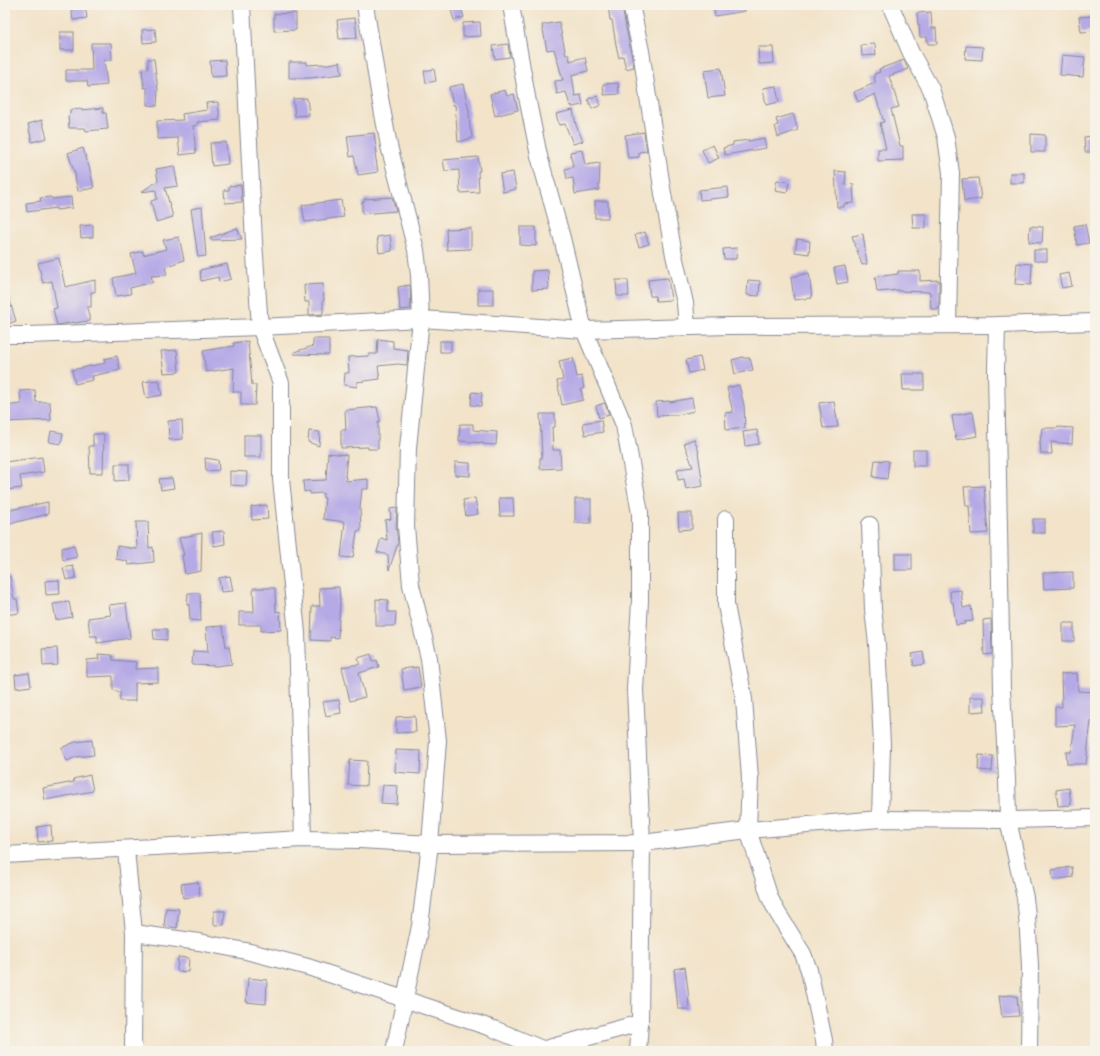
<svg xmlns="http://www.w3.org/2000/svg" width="1100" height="1056" viewBox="0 0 1100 1056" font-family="Sriracha,sans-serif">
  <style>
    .building { fill: #b5a9e6 }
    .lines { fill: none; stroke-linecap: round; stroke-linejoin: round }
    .minor-casing { stroke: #868994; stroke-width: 18 }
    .minor { stroke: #fff; stroke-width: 16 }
  </style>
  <rect width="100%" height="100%" fill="#f7f3e8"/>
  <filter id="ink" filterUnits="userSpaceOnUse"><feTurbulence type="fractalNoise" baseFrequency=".025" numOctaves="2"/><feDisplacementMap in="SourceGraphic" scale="8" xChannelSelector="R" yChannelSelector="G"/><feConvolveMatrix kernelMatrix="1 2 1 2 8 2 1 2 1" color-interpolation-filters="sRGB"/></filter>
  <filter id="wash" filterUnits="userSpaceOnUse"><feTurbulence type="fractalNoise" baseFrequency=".012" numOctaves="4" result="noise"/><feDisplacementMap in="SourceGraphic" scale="16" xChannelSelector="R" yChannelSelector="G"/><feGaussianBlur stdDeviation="0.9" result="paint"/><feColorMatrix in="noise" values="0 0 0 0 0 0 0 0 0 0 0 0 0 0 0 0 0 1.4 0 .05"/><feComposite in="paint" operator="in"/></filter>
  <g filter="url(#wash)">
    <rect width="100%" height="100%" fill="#f2e3c9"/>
    <g id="blocks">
      <g class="building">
        <polygon points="71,5 85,5 87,18 73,20"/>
        <polygon points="456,5 460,5 464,17 454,20 450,7"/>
        <polygon points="608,5 619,5 619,8 622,8 634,67 626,69 623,56 619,58 616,45 612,20 610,20"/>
        <polygon points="713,5 744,5 745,11 715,16"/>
        <polygon points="931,12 932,28 936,28 937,44 928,44 927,37 920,37 919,25 918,25 917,13"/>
        <polygon points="296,13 296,30 274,31 274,14"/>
        <polygon points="1093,16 1094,31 1081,32 1079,17"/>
        <polygon points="355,18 357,38 339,39 337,20"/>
        <polygon points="480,22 481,36 463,37 463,23"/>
        <polygon points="559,22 566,55 569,55 570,61 585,57 588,71 572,75 575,96 581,95 583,105 572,107 572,105 570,106 566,92 557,94 555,81 563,80 554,49 547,50 542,25"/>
        <polygon points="155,29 156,42 143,43 142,30"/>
        <rect x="60" y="32" width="14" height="18"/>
        <polygon points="91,43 111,43 112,60 104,60 107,85 88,87 87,81 66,81 66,70 92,70"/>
        <polygon points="508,44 510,57 495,59 493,46"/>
        <polygon points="875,44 876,55 862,56 861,45"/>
        <polygon points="966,46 983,47 982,60 965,59"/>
        <polygon points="758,47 773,47 774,63 759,64"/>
        <polygon points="1062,55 1085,57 1083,77 1060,75"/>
        <polygon points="148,59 154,59 158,90 157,106 147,105 147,87 144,88 142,70 148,69"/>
        <polygon points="225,60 226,76 211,77 210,61"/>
        <polygon points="904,60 908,69 889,76 899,107 891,109 900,146 903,146 903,160 878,161 878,149 886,149 880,123 884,122 875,94 858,102 854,92 875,83 874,74 880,72 879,69"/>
        <polygon points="289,62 307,62 307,65 323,64 323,65 340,62 342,74 310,78 289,78"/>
        <polygon points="721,68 725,96 708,98 704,70"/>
        <polygon points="434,69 436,81 426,83 424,71"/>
        <polygon points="618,83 619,94 604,95 603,84"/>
        <polygon points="463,84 469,111 470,128 473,138 458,142 455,105 453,105 449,87"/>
        <polygon points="776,86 779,102 766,105 763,88"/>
        <polygon points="505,90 507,96 514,94 518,110 495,116 490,94"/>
        <polygon points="597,96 601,105 592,109 588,99"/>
        <polygon points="307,98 309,115 295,116 293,99"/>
        <polygon points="218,102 220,120 197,122 198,125 193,126 196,153 180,155 178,138 157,139 157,121 183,120 182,114 207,110 206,103"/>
        <polygon points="103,108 103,113 106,113 108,129 86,131 85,128 69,128 68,116 70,114 70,110 81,109 81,110"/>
        <polygon points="573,110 576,125 583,141 573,144 565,124 559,125 556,114"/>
        <polygon points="793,114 798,130 778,137 775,126 778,125 776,119"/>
        <polygon points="42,120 47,138 32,142 28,124"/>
        <polygon points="644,132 647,151 639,152 639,157 628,158 625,135"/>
        <polygon points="374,133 377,153 375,153 378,172 358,175 354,156 350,157 347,136"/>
        <polygon points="1031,134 1045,135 1045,152 1031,152"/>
        <polygon points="1095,136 1095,152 1085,152 1084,137"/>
        <polygon points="764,138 766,148 725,155 723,148 733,145 733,142 749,140 749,141"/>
        <polygon points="226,142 228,164 212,166 210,143"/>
        <polygon points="713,145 719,158 708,163 702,150"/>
        <polygon points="83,148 90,170 94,188 78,191 75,177 76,177 68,153"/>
        <polygon points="582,150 585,165 600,163 599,190 575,194 573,178 567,179 565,169 573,167 570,152"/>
        <polygon points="478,157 480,171 478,171 479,192 460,193 459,170 445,171 443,160"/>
        <polygon points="174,166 178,186 165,188 173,217 156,222 151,201 157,199 156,190 141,192 158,181 156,169"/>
        <polygon points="835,171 846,172 845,185 853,184 854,203 844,204 844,207 837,207"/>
        <polygon points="513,172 516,189 503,192 500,174"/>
        <rect x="1010" y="173" width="14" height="10"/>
        <polygon points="978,178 981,199 964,201 962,179"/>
        <polygon points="777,180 789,182 787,193 775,191"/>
        <polygon points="241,185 242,202 225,203 224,190 229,190 229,186"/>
        <polygon points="728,187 729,197 700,200 699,190"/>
        <polygon points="51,197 52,199 71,197 72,208 56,210 56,208 27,212 26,203 41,201 40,198"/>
        <polygon points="392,197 396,211 362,214 362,202 364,202 364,199"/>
        <polygon points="341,200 344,217 305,222 302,205"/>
        <rect x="595" y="201" width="13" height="17"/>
        <polygon points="202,207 206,256 198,257 191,209"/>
        <polygon points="912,214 926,214 926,228 913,228"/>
        <polygon points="1085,224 1089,243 1077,245 1074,226"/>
        <polygon points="93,225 93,237 81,238 80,226"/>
        <polygon points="1030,226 1043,227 1042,243 1029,242"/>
        <polygon points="520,227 536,227 536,246 520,245"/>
        <polygon points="237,228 242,239 211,240 210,238"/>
        <polygon points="471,228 471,249 447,250 446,229"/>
        <polygon points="645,232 649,244 639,247 635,235"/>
        <polygon points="863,234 867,264 862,265 852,236"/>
        <polygon points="390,235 392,251 379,253 377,237"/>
        <polygon points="179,237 184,260 165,267 167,275 151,276 153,282 130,288 131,294 116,296 113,278 136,273 131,254 143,251 143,255 166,249 163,240"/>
        <polygon points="797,239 810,241 809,254 795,252"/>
        <polygon points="737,248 736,259 724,259 723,249"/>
        <rect x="1034" y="250" width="13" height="11"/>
        <polygon points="59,258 65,287 95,280 95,292 91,292 91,307 87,307 90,321 74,323 74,322 64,324 57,325 53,309 57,308 52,281 43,283 38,263"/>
        <polygon points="1017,263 1032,264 1031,285 1015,284"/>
        <polygon points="227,264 231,279 219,282 218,277 201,281 200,270"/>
        <polygon points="845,266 848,282 837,284 834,268"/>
        <polygon points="548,270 549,289 532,290 532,271"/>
        <polygon points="898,271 920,271 920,281 939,280 939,309 931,309 930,292 898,291 898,290 877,292 875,277 898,274"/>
        <polygon points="809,273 812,298 794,300 791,277"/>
        <polygon points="1069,273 1072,286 1062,288 1059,275"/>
        <polygon points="668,278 671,300 656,301 655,296 650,296 648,280"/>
        <polygon points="616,280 628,280 629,296 617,296"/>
        <polygon points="748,280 760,281 759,296 747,295"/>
        <polygon points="323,284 324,300 323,300 323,314 309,315 309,302 305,302 304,285"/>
        <polygon points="410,285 411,309 400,310 398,287"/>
        <rect x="478" y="289" width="15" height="16"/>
        <polygon points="5,292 7,292 16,321 5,325"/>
        <polygon points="313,339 329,339 329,355 294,354 294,352 313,346"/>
        <polygon points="378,339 393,341 393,348 408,350 407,365 398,364 378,366 380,379 357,382 357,387 344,385 345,373 349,373 348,357 369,356 369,354 377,354"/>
        <polygon points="248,341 252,385 256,385 255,405 241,405 241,392 233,392 234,368 206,372 203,351 234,346 233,343"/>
        <rect x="440" y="341" width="11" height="11"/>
        <polygon points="177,350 179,372 164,373 161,351"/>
        <polygon points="117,356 120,370 92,376 93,380 75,384 72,370 105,363 104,359"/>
        <polygon points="700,357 703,370 689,373 686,360"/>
        <polygon points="743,357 743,358 750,358 753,370 735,374 732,360"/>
        <polygon points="573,358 577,377 582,376 584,389 581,389 583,400 562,405 557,381 563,380 559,361"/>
        <polygon points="902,374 924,374 924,390 903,390"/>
        <polygon points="159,380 162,395 146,398 143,382"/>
        <polygon points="739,385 744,405 745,428 726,430 725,413 733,412 727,388"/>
        <polygon points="35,390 36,402 50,402 51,420 5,422 5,406 21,404 20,391"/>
        <polygon points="472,392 482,393 481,406 471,405"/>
        <polygon points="692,398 694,411 677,415 657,416 656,402 670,401 670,402"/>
        <polygon points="834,401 838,427 823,428 819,403"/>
        <polygon points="605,403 609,415 599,418 596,406"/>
        <polygon points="377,407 380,421 378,422 378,449 368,449 368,447 341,448 341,430 346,430 345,410"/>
        <polygon points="973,412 977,436 956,440 952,416"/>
        <polygon points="540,414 555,414 555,427 552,427 553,450 560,450 561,468 540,469 540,458 542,458"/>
        <polygon points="182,420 183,439 169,440 168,421"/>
        <polygon points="601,420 603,432 585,435 583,423"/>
        <polygon points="460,424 473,424 473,430 497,432 496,445 483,444 483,443 459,441"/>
        <polygon points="1058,427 1073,428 1072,444 1051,442 1052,454 1041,454 1040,442 1042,428 1058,428"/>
        <polygon points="757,430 759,444 745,446 743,432"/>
        <polygon points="51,431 63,433 61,444 49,442"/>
        <polygon points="309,431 320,432 319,446 308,442"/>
        <polygon points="93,434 104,434 103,473 90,473 89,446 93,446"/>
        <rect x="244" y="435" width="17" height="22"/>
        <polygon points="694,439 699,452 698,452 703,486 686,489 684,479 678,480 677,469 693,467 684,443"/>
        <rect x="913" y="450" width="13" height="16"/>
        <polygon points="328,453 347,455 345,477 346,477 346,481 368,479 368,489 362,489 360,508 361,531 357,531 353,558 341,557 345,522 323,519 325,498 323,498 323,493 310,494 310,491 304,492 303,481 326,480"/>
        <polygon points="42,457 44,472 20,476 22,488 5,490 5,462"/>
        <polygon points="205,458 218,460 219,470 206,471"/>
        <polygon points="875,460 889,461 887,479 873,477"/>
        <polygon points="455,462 470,463 470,476 455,475"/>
        <polygon points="115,464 129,464 129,480 115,481"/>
        <polygon points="230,471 247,472 246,486 230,485"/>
        <polygon points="172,478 174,488 161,490 159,479"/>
        <polygon points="984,486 988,533 971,534 969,506 966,506 964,487"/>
        <polygon points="475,498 478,514 466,516 463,500"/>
        <polygon points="499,498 513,498 514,516 500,516"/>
        <rect x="575" y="499" width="16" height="24"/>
        <polygon points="48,502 48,514 5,525 5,511"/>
        <polygon points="267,505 268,519 252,520 251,507"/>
        <polygon points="397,508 396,526 398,543 389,570 388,555 377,552 381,538 387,540 385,520 391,519 390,509"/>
        <polygon points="678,513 692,513 692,529 679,530"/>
        <rect x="1033" y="519" width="12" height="14"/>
        <polygon points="136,522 148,522 149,548 153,547 154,562 128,565 127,561 116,559 117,546 137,549"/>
        <polygon points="224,531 225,544 214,546 212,532"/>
        <polygon points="202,533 201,571 185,574 182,555 184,555 179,538"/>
        <polygon points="74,545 77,557 63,560 62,554 62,548"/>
        <rect x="895" y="554" width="17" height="16"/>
        <polygon points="73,566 76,578 66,580 63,568"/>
        <polygon points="1073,572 1073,588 1044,589 1043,573"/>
        <polygon points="5,576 10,576 14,599 17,599 19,613 5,615"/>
        <polygon points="230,576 233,591 221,592 219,578"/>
        <polygon points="59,580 60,594 46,595 45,581"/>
        <polygon points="339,587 340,601 338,638 330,637 330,641 311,640 312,606 320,606 319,588"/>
        <polygon points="253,588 275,588 276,612 280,611 281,630 261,631 261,625 239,625 239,612 254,612"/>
        <polygon points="961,590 963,608 971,606 973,621 964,622 965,624 956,625 953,602 951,602 950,591"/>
        <polygon points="188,593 200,593 201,621 190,620 189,605 187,605"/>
        <polygon points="376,599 388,600 388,612 396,612 395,626 376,626"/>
        <polygon points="69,602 72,617 56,620 53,604"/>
        <polygon points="126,603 130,638 97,643 97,636 90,636 88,618 111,615 109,605"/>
        <polygon points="991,619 992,654 984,655 983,620"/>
        <rect x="1063" y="623" width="11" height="18"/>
        <polygon points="223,626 226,647 229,647 232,664 216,666 192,665 193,651 208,652 206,627"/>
        <polygon points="153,629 167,629 167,640 154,639"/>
        <polygon points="57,648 58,665 43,666 42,649"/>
        <polygon points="923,652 925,664 914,666 912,654"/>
        <polygon points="98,654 112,655 113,660 136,662 135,669 158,668 158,682 135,683 135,701 120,701 120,692 113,690 113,676 87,677 87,660 99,659"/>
        <polygon points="371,654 373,661 377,660 379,667 359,673 365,697 350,701 342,667 360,664 358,658"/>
        <polygon points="418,667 421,687 404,690 401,669"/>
        <polygon points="29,673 31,686 16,688 15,675"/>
        <polygon points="1077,673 1078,691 1095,692 1094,710 1095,710 1095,722 1091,721 1086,764 1067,764 1066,752 1071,752 1075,725 1055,726 1055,707 1062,707 1061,674"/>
        <polygon points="970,697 984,697 985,711 970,712"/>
        <polygon points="339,700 341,713 326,716 323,702"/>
        <polygon points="415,716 416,732 396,733 396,717"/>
        <polygon points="92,740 94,755 76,757 67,761 61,748 75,742"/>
        <polygon points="396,750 421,751 420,774 395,772"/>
        <polygon points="979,755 993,756 992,771 978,770"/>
        <polygon points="350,760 367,761 366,786 348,785"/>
        <polygon points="90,775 93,791 45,800 43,788 74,782 73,779"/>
        <polygon points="383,785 398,786 397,804 381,803"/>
        <polygon points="1069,788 1071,805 1058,806 1056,790"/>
        <polygon points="51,825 52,841 38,842 37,827"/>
        <polygon points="1072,867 1073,877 1053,880 1052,870"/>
        <polygon points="198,882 200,896 183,898 181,884"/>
        <polygon points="166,908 179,909 177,928 164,926"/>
        <polygon points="214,911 225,911 224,925 214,925"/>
        <polygon points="178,957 189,958 188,972 177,971"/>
        <polygon points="685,967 688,989 689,1009 678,1009 674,969"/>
        <polygon points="248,978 267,980 266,1004 246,1002"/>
        <polygon points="1012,995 1017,997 1019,1016 1002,1017 999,996"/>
      </g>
    </g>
  </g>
  <g filter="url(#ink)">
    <use href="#blocks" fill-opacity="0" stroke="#868994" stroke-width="1"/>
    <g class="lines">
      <g class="minor-casing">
        <g id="minor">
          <polyline points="242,5 254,242 260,327 281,383 281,479 297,633 303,839"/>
          <polyline points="365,5 380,98 389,146 416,250 419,275 421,319 408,448 406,526 411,585 429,658 438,741 430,844 420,926 394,1051"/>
          <polyline points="511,5 527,97 539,156 562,238 584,330 624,425 640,513 640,601 635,689 642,843 640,1023 638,1051"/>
          <polyline points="631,5 641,51 663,194 674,255 685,303 687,327"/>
          <polyline points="891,5 892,9 911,53 931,89 946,137 951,173 948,325"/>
          <polyline points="997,325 996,370 1002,689 1007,779 1008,820 1025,898 1027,915 1030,966 1029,1051"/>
          <polyline points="5,335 28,335 260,327 421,319 584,330 729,326 997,325 1095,322"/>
          <polyline points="726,519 726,605 744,699 750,778 748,830 770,898 777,912 803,954 809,970 824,1040 825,1051"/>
          <polyline points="870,525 873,609 877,644 882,745 880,819"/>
          <polyline points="126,850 134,933 133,1051"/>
          <polyline points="5,855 303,839 360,840 430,844 642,843 748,830 880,819 1008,820 1095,818"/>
          <polyline points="134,933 199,942 246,951 308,967 494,1029 547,1051"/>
          <polyline points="545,1049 640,1023"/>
        </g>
      </g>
      <use href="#minor" class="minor"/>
    </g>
  </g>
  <rect width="1100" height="1056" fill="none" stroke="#f7f3e8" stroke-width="20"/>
</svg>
